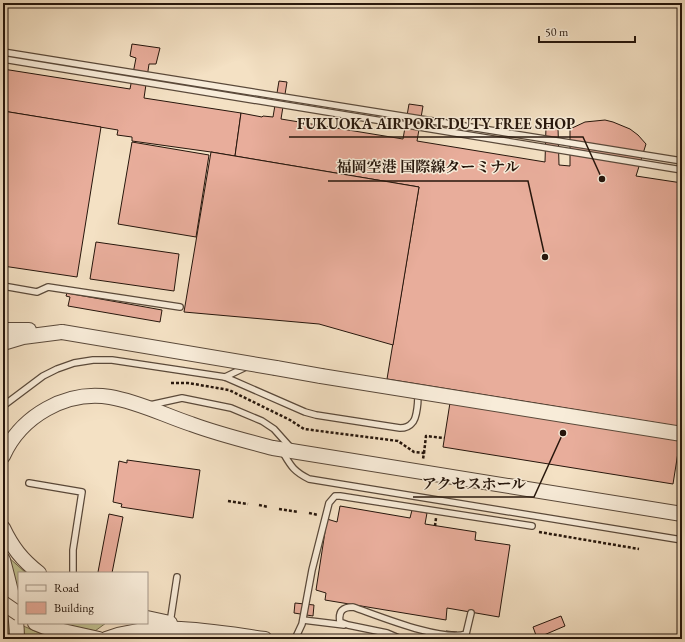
<svg xmlns="http://www.w3.org/2000/svg" width="685" height="642" viewBox="0 0 685 642" font-family="'EB Garamond','Noto Serif JP',serif">
  <style>
    .green { fill: #c1c190; stroke: #746c4e }
    .building { fill: #e8ad9b; stroke: #26160c }
    .lines { fill: none; stroke-linecap: round; stroke-linejoin: round }
    .service-casing { stroke: #5a493a; stroke-width: 8 }
    .tertiary-casing { stroke: #5a493a; stroke-width: 16 }
    .path { stroke: #26160c; stroke-width: 2.5; stroke-dasharray: 3 2; stroke-linecap: butt }
    .service { stroke: #f8ecd9; stroke-width: 5.5 }
    .tertiary { stroke: #f8ecd9; stroke-width: 14 }
    .tertiary-bridge-casing { stroke: #5a493a; stroke-width: 16; stroke-linecap: butt }
    .tertiary-bridge { stroke: #f8ecd9; stroke-width: 14 }
    .leader { fill: none; stroke: #26160c; stroke-width: 1.5 }
    .callout-dot { fill: #26160c; stroke: #f8ecd9; stroke-width: 1.5 }
    .callout-label { font-size: 15px; text-anchor: middle; font-weight: bold; fill: #26160c; stroke: #f8ecd9; stroke-width: 3; stroke-linejoin: round; paint-order: stroke }
  </style>
  <rect width="100%" height="100%" fill="#f4e1c4"/>
  <filter id="stains"><feTurbulence type="fractalNoise" baseFrequency=".005" numOctaves="4"/><feColorMatrix values="0 0 0 0 .2 0 0 0 0 .09 0 0 0 0 .02 0 0 0 .5 -.17"/></filter>
  <radialGradient id="worn" r=".72"><stop offset=".6" stop-color="#630" stop-opacity="0"/><stop offset="1" stop-color="#630" stop-opacity=".3"/></radialGradient>
  <g class="green">
    <polygon points="7,556 26,573 19,573 19,608"/>
    <polygon points="3,614 12,620 12,639 3,639"/>
    <polygon points="59,623 106,623 95,631"/>
    <polygon points="21,625 42,634 65,639 22,639"/>
  </g>
  <g class="building">
    <polygon points="132,44 160,48 156,64 149,64 144,98 241,113 235,156 211,152 132,141 132,137 117,135 118,130 3,111 3,69 130,89 136,58 130,56"/>
    <polygon points="279,81 287,82 281,119 403,139 409,104 423,106 417,141 545,162 546,126 558,127 559,165 570,166 570,129 585,122 605,120 613,122 630,129 638,135 646,144 636,176 682,183 682,427 387,379 419,187 235,156 241,113 262,117 263,116 273,117"/>
    <polygon points="3,111 101,127 77,277 3,266"/>
    <polygon points="132,142 209,155 196,237 118,224"/>
    <polygon points="211,152 419,187 393,345 319,324 184,312"/>
    <polygon points="96,242 179,254 174,291 90,279"/>
    <polygon points="67,293 162,310 160,322 68,306 70,297 66,296"/>
    <polygon points="452,390 682,427 673,484 443,447"/>
    <polygon points="127,460 200,470 193,518 121,507 122,504 113,502 119,461 127,463"/>
    <polygon points="340,506 410,518 412,510 427,513 425,524 476,532 475,540 510,545 499,617 447,608 446,620 325,600 326,593 316,590 327,519 337,522"/>
    <polygon points="109,514 123,517 112,573 101,573 98,572"/>
    <polygon points="295,603 314,605 313,616 294,613"/>
    <polygon points="561,616 565,626 537,638 533,627"/>
    <polygon points="446,631 457,632 456,639 446,639"/>
  </g>
  <g class="lines">
    <g class="service-casing">
      <g id="service">
        <polyline points="3,52 682,161"/>
        <polyline points="3,59 682,170"/>
        <polyline points="3,286 37,292 48,287 180,307"/>
        <polyline points="225,377 246,367"/>
        <polyline points="150,405 182,398 231,408 262,421 274,429 291,448"/>
        <path d="M3,406l40,-30 14,-7 17,-6 19,-3h19l113,17 80,35 11,3 84,13c5,0 9,-1 12,-5 5,-4 7,-25 5,-31"/>
        <path d="M282,451c9,15 11,20 27,28l373,61"/>
        <polyline points="29,483 82,492 73,550 73,573"/>
        <polyline points="303,620 344,625"/>
        <polyline points="170,623 177,577"/>
        <polyline points="295,639 302,624 312,570 329,503 335,496 340,496 532,526"/>
        <path d="M401,639l-14,-6 -39,-8 -8,-3c-2,-11 3,-15 13,-15 26,9 89,35 113,27l5,-21"/>
      </g>
    </g>
    <g class="tertiary-casing">
      <g id="tertiary">
        <polyline points="3,330 29,330"/>
        <polyline points="3,343 23,337 62,332"/>
        <polyline points="276,368 321,376"/>
        <path d="M3,456c18,-40 63,-66 107,-59 29,5 54,18 81,27 27,10 55,17 82,24l409,66"/>
        <path d="M3,528c9,19 19,32 36,45"/>
        <path d="M3,560c7,26 14,52 14,79"/>
        <polyline points="147,618 170,623"/>
        <polyline points="35,623 45,627 99,639"/>
        <path d="M106,639c50,-19 107,-7 159,0"/>
      </g>
    </g>
    <g class="path">
      <polyline points="171,383 188,383 229,390 290,420 304,429 398,441 414,452 424,453 423,459"/>
      <polyline points="424,453 426,436 444,438"/>
      <polyline points="228,501 248,504"/>
      <polyline points="259,505 268,507"/>
      <polyline points="279,509 298,512"/>
      <polyline points="309,513 318,515"/>
      <polyline points="435,526 436,518"/>
      <polyline points="539,532 639,549"/>
    </g>
    <use href="#service" class="service"/>
    <use href="#tertiary" class="tertiary"/>
    <g class="tertiary-bridge-casing">
      <g id="tertiary-bridge">
        <polyline points="62,332 276,368"/>
        <polyline points="321,376 682,434"/>
        <polyline points="3,603 19,614"/>
      </g>
    </g>
    <use href="#tertiary-bridge" class="tertiary-bridge"/>
  </g>
  <path class="leader" d="M602 179L583 137H289M545 257L528 181H328M563 433L534 497H413"/>
  <g class="callout-dot">
    <circle cx="602" cy="179" r="4"/>
    <circle cx="545" cy="257" r="4"/>
    <circle cx="563" cy="433" r="4"/>
  </g>
  <g class="callout-label">
    <text x="436" y="129">FUKUOKA AIRPORT DUTY FREE SHOP</text>
    <text x="428" y="172">福岡空港 国際線ターミナル</text>
    <text x="474" y="489">アクセスホール</text>
  </g>
  <rect width="685" height="642" fill="none" stroke="#f4e1c4" stroke-width="16"/>
  <rect x="4" y="4" width="677" height="634" fill="none" stroke="#26160c" stroke-width="2"/>
  <rect x="8" y="8" width="669" height="626" fill="none" stroke="#26160c"/>
  <rect x="18" y="572" width="130" height="52" fill="#f8ecd9" stroke="#a49687"/>
  <rect x="26" y="585" width="20" height="6" fill="#f8ecd9" stroke="#a49687"/>
  <text x="54" y="592" font-size="12" fill="#26160c">Road</text>
  <rect x="26" y="602" width="20" height="12" fill="#e8ad9b" stroke="#a49687"/>
  <text x="54" y="612" font-size="12" fill="#26160c">Building</text>
  <path d="M539 36v6h96v-6" fill="none" stroke="#26160c" stroke-width="2"/>
  <text x="545" y="36" font-size="12" fill="#26160c" stroke="#f8ecd9" stroke-width="3" paint-order="stroke">50 m</text>
  <rect width="100%" height="100%" filter="url(#stains)"/>
  <rect width="100%" height="100%" fill="url(#worn)"/>
</svg>
